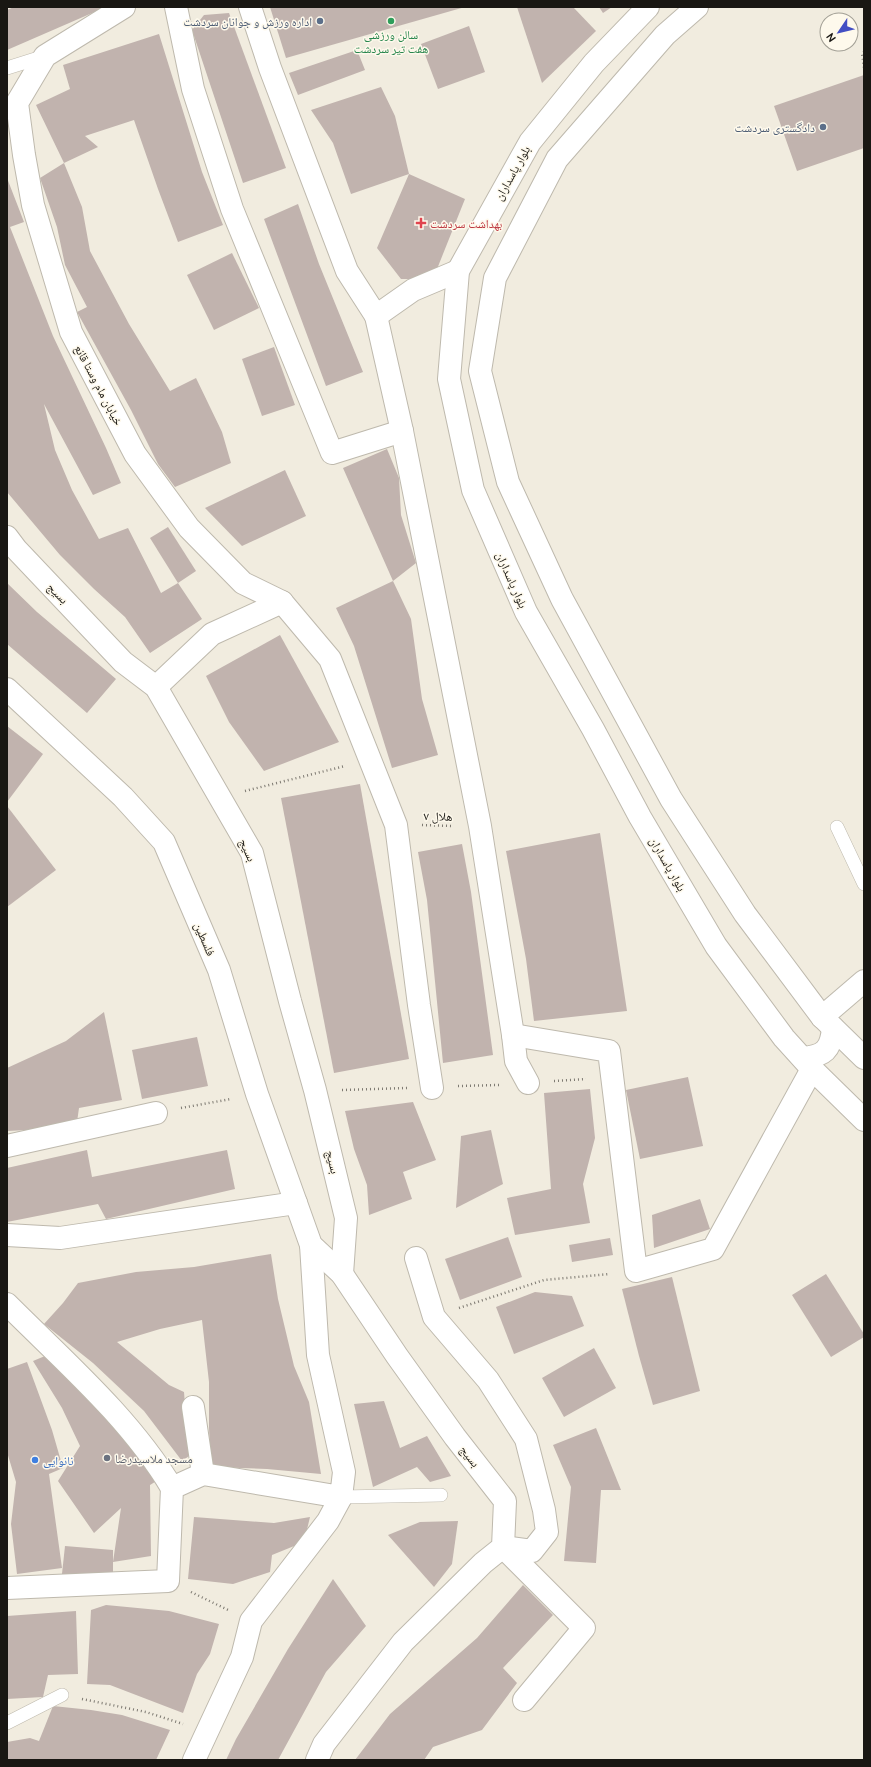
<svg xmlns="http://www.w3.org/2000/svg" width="871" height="1767" viewBox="0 0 871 1767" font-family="Ubuntu,'Noto Naskh Arabic',sans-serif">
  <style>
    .building { fill: #c1b3ae }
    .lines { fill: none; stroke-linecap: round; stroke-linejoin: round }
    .lane-casing { stroke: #beb9ad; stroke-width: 14 }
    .street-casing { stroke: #beb9ad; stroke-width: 24 }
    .secondary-casing { stroke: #beb9ad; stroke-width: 24 }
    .path { stroke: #7d7971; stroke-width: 2.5; stroke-dasharray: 1 3; stroke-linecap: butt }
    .lane { stroke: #fff; stroke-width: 13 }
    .street { stroke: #fff; stroke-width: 22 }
    .secondary { stroke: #fff; stroke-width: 22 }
    .service-dot { fill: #5c6f8a; stroke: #fef9ec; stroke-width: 1.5 }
    .leisure-dot { fill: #2e9e5b; stroke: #fef9ec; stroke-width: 1.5 }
    .health-dot { fill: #e0444e; stroke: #fef9ec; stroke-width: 1.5 }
    .worship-dot { fill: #6b7280; stroke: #fef9ec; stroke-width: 1.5 }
    .shop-dot { fill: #3f7fe0; stroke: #fef9ec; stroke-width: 1.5 }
    .labels { text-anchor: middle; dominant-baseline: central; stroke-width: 3; stroke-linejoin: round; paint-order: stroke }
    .service-label { font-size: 12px; fill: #4e5e75; stroke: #fef9ec; text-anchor: end }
    .leisure-label { font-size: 12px; fill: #27864d; stroke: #fef9ec }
    .street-label { font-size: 12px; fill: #191713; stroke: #fef9ec }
    .health-label { font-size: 12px; fill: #be3a42; stroke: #fef9ec; text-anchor: start }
    .worship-label { font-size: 12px; fill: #5b616d; stroke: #fef9ec; text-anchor: start }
    .shop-label { font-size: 12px; fill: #366cbe; stroke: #fef9ec; text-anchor: start }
  </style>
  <rect width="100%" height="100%" fill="#f1ecdf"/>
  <g class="building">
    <polygon points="14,7 106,7 7,50 7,10"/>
    <polygon points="270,7 465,7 286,58"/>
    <polygon points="517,7 573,7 596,31 542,83"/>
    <polygon points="599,7 612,7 603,13"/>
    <polygon points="229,13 286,168 243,183 192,30 204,15"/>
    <polygon points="469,26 485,72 438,89 421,44"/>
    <polygon points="159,34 202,172 223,225 178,242 158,189 134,120 85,136 98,147 64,163 82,207 90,251 129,324 170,391 196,378 222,432 231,463 175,487 158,464 131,410 77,312 87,307 65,265 57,227 40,178 64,163 36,105 70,89 63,65"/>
    <polygon points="357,50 365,70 298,95 289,73"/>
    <polygon points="864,75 864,148 797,171 774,106"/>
    <polygon points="381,87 395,116 409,174 465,199 433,279 401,279 377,248 409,174 351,194 333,143 311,110"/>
    <polygon points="7,178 24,222 10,227 53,336 106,448 121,483 93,495 44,404 55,450 72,490 99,539 128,528 161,593 178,583 202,619 150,653 125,617 94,589 60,555 7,492"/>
    <polygon points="298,204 319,264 363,372 326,386 264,219"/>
    <polygon points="232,253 259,308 214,330 187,275"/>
    <polygon points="274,347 295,405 262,416 242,359"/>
    <polygon points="387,449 399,478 401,515 416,563 393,581 343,468"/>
    <polygon points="285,470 306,516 242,546 205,508"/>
    <polygon points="168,527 196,571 178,583 150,538"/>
    <polygon points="393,581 411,619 422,699 438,755 392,768 354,646 336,608"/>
    <polygon points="7,583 37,612 116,679 87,713 7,644"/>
    <polygon points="280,635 339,742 264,771 229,722 206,676"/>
    <polygon points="7,726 43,754 7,802"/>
    <polygon points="360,784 409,1059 334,1073 281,798"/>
    <polygon points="7,806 56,870 7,907"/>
    <polygon points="600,833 627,1011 534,1021 526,959 506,851"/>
    <polygon points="462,844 471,892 493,1055 443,1063 427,900 418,852"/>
    <polygon points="104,1012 122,1100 79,1108 77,1122 27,1130 7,1131 7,1068 66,1041"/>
    <polygon points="197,1037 208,1086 142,1099 132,1050"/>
    <polygon points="688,1077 703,1146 640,1159 626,1090"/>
    <polygon points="590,1089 595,1138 583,1184 590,1223 515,1235 507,1198 551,1189 544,1093"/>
    <polygon points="413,1102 436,1160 403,1172 412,1199 369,1215 367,1185 354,1149 345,1111"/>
    <polygon points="491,1130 503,1184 456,1208 461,1136"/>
    <polygon points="87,1150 92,1177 227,1150 235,1189 106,1219 98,1204 7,1222 7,1168"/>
    <polygon points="700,1199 710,1229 654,1248 652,1215"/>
    <polygon points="508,1237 522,1277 460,1300 445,1259"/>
    <polygon points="610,1238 613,1255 572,1262 569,1245"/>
    <polygon points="271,1254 278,1299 294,1366 309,1402 321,1474 267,1469 211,1467 209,1428 209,1382 202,1320 160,1329 117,1342 169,1385 184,1392 189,1456 182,1461 144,1411 93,1363 44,1324 63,1303 78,1283 136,1272 194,1267"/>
    <polygon points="826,1274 864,1334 864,1337 831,1357 792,1295"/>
    <polygon points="672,1277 700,1391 653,1405 639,1356 622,1289"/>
    <polygon points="535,1292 572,1296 584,1326 514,1354 496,1307"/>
    <polygon points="594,1348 616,1388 564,1417 542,1378"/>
    <polygon points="45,1356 93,1400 158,1480 150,1485 151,1556 113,1562 121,1508 94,1533 58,1481 80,1446 62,1408 33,1361"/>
    <polygon points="27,1362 52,1430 63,1468 49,1474 62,1568 17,1574 11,1524 16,1482 7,1452 7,1369"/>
    <polygon points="384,1401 400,1448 427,1436 451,1476 430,1482 417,1467 373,1487 354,1404"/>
    <polygon points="596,1428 621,1490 601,1490 596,1563 564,1561 571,1487 553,1445"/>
    <polygon points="194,1517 274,1523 310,1517 304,1542 272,1555 270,1572 233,1584 188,1579"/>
    <polygon points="458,1521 452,1564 434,1587 388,1535 420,1522"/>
    <polygon points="65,1546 113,1550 113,1580 61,1583"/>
    <polygon points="333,1579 366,1626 326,1672 278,1760 226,1760 236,1739 288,1649"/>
    <polygon points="523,1585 553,1615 503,1668 517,1683 482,1730 433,1747 424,1760 355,1760 390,1714 477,1638"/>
    <polygon points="106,1605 169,1611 219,1624 210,1654 197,1674 183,1713 110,1685 87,1684 91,1610"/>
    <polygon points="76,1611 78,1674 48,1675 43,1697 7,1699 7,1616"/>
    <polygon points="53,1706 91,1710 122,1715 170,1730 156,1760 7,1760 7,1742 30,1738 39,1741"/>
  </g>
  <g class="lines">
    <g class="lane-casing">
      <g id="lane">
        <polyline points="7,68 45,56"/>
        <polyline points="837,827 864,884"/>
        <polyline points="341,1497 441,1495"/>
        <polyline points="7,1723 62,1695"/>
      </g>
    </g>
    <g class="street-casing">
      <g id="street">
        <polyline points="124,7 45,56 17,103 24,155 33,205 71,332 135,454 189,528 243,583 282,602 212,634 156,687"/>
        <polyline points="176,7 193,89 232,209 332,453 402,431"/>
        <polyline points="250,7 270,68 347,271 376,316 413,290 458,271"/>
        <polyline points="376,316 402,431 480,826 513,1035 516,1061 528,1083"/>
        <polyline points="282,602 330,659 396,825 419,1005 432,1088"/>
        <polyline points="822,1017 864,981"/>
        <polyline points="513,1035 609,1051 636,1271 713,1249 812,1069"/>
        <polyline points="7,1146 156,1113"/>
        <polyline points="7,1235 60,1238 296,1203"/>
        <polyline points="416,1258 434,1317 488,1380 526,1439 544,1510 547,1532 532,1551 503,1547"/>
        <path d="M7,1304c58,58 123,114 165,184"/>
        <polyline points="193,1407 203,1474"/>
        <polyline points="503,1547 584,1628 524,1700"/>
        <polyline points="7,1588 168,1581 172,1488 203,1474 341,1497 344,1472 318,1355 311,1245"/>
        <polyline points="194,1760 242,1657 251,1621 328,1521 341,1497"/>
      </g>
    </g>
    <g class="secondary-casing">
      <g id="secondary">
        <polyline points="648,7 594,63 530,142 458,271 449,379 473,490 526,612 593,729 640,817 716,946 784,1038 812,1069 864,1120"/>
        <polyline points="697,7 665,35 557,159 495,278 480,371 508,482 562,599 671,799 745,914 822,1017 864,1058"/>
        <polyline points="7,537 16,549 123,662 156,687 252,853 290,1001 315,1090 346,1218 342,1274"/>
        <polyline points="7,689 123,797 164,842 219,970 257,1094 311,1245 342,1274 397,1356 455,1437 505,1501 503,1547 483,1563 403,1642 324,1744 317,1760"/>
        <path d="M803,1058c21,-2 28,-8 30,-30"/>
      </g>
    </g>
    <g class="path">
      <polyline points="864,52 862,53 864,68"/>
      <polyline points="245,791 345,766"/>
      <polyline points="422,825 453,826"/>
      <polyline points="554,1081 586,1079"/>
      <polyline points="458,1086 499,1085"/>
      <polyline points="342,1090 407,1088"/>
      <polyline points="181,1108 231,1099"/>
      <polyline points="459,1308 544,1280 610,1274"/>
      <polyline points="191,1592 228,1610"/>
      <polyline points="82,1699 146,1712 183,1724"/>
    </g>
    <use href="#lane" class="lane"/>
    <use href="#street" class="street"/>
    <use href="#secondary" class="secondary"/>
  </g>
  <g class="service-dot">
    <circle cx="320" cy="21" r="4"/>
    <circle cx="823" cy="127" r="4"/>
  </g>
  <circle class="leisure-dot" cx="391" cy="21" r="4"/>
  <path class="health-dot" d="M419 217h4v4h4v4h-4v4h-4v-4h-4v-4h4z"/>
  <circle class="worship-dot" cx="107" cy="1458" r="4"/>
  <circle class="shop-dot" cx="35" cy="1460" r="4"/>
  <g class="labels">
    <g class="service-label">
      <text x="312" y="21">اداره ورزش و جوانان سردشت</text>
      <text x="815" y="127">دادگستری سردشت</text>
    </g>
    <g class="leisure-label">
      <text x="391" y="34">سالن ورزشی<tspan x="391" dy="14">هفت تیر سردشت</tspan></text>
    </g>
    <g class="street-label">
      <text transform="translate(512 173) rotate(-61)">بلوار پاسداران</text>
      <text transform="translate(99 385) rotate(62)">خیابان مام وستا قانع</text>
      <text transform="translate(512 580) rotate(66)">بلوار پاسداران</text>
      <text transform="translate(58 593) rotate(46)">بسیج</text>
      <text transform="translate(438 816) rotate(1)">هلال ۷</text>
      <text transform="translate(248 850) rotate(66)">بسیج</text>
      <text transform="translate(668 864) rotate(60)">بلوار پاسداران</text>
      <text transform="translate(205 939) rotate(67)">فلسطین</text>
      <text transform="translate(333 1162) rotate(77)">بسیج</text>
      <text transform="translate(470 1456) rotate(52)">بسیج</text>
    </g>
    <g class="health-label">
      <text x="430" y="223">بهداشت سردشت</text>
    </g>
    <g class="worship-label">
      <text x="115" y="1458">مسجد ملاسیدرضا</text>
    </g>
    <g class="shop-label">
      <text x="43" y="1460">نانوایی</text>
    </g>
  </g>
  <rect width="871" height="1767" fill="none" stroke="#191713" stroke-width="16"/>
  <g transform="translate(839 32) rotate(235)"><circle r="19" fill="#fef9ec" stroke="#a29f95"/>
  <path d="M0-3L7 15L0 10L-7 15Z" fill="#424ec3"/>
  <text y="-6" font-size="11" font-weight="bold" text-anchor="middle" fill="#191713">N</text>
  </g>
</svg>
